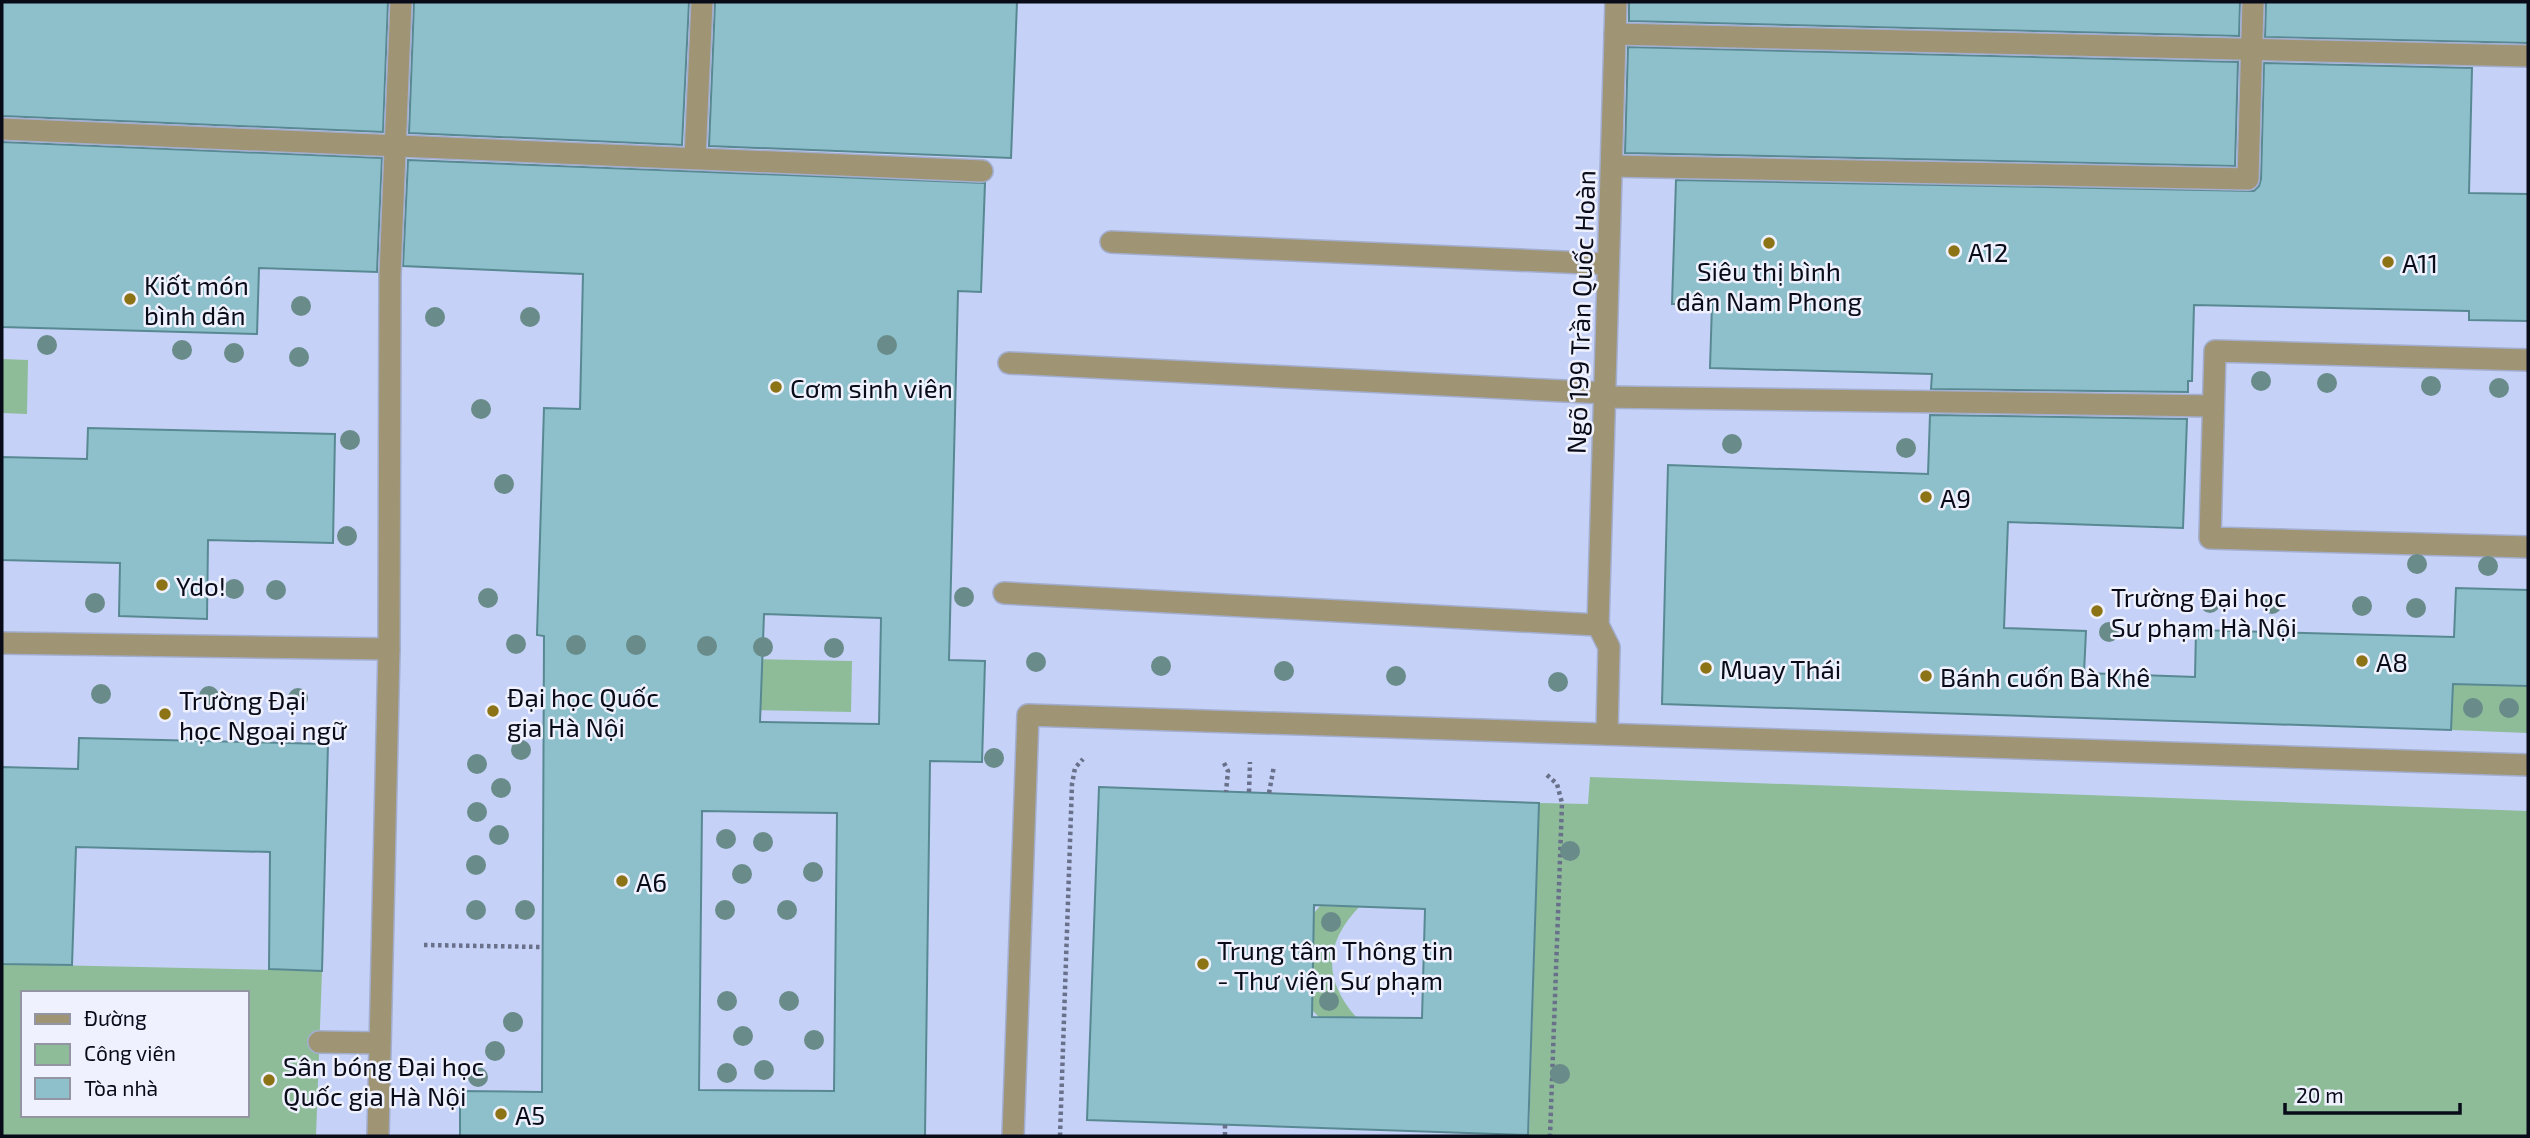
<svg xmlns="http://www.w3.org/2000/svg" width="2530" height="1138" viewBox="0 0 2530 1138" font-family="'Exo 2',sans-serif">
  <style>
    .green { fill: #8ebc99; fill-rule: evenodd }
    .building { fill: #8dc0ca; stroke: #588993; stroke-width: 2; fill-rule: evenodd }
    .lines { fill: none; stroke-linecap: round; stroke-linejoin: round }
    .minor-casing { stroke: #a3aecf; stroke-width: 24 }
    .path { stroke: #69718a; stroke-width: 4.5; stroke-dasharray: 3.5 3.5; stroke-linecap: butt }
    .minor { stroke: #9f9473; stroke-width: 21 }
    .tree { fill: #698b89 }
    .poi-dot { fill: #8c7316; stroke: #eff2fe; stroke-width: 2.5 }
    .labels { text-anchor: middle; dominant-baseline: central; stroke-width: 5; stroke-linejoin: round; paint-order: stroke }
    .poi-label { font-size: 26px; fill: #090c18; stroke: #eff2fe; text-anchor: start }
    .street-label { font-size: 26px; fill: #090c18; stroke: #eff2fe }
  </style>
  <rect width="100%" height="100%" fill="#c5d1f7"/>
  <g class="green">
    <polygon points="2,359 28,360 27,414 2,413"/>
    <polygon points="747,659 852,661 851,712 745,710"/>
    <polygon points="2453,684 2528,686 2528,733 2451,730"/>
    <polygon points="1590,777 2528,811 2528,1136 1529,1136 1539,803 1588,804"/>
    <path d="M1320,906l39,1c-35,37 -36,73 -2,111l-38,-1 -7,-7 2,-97z"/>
    <path d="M2,964l320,7 -6,165h-314zM23,993h224v122h-224z"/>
  </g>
  <g class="building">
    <polygon points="2,2 388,2 383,132 2,116"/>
    <polygon points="414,2 689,2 682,145 409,133"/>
    <polygon points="715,2 1017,2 1011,158 709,146"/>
    <polygon points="1629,2 2240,2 2239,36 1629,21"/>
    <polygon points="2266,2 2528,2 2528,43 2265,37"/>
    <polygon points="1628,47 2238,62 2235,166 1625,153"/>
    <polygon points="2264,63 2472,68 2469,193 2528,194 2528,321 2469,320 2469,311 2194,305 2192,381 2188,381 2188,392 1931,389 1932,374 1710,368 1712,304 1672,304 1676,180 2254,191 2259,186 2261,179"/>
    <polygon points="2,142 382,158 377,272 259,268 257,334 2,327"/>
    <path d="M408,160l577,23 -4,109 -23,-1 -9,369 36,1 -3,101 -52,-1 -5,375h-465v-45l82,1 2,-456 -7,-1 7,-227 36,1 3,-135 -180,-8zM764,614l117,4 -2,106 -119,-2zM702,811l135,2 -3,278 -135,-1z"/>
    <polygon points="1930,415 2187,419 2183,528 2008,522 2004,628 2086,631 2084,673 2195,677 2196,630 2454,637 2456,588 2528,590 2528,686 2453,684 2451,730 1662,704 1668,465 1928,474"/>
    <polygon points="88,428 335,434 333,543 208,540 207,619 119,616 120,563 2,560 2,457 87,459"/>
    <polygon points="79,738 328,744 322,971 269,969 270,852 76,847 72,965 2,964 2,767 78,769"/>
    <path d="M1099,787l440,16 -11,332 -441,-15zM1314,905l111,4 -3,109 -110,-1z"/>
  </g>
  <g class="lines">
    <g class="minor-casing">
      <g id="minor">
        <polyline points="1615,34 2528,56"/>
        <polyline points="2,129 982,171"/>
        <polyline points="695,158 702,2"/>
        <polyline points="1612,166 2248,179 2253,2"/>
        <polyline points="1111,242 1608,264"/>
        <polyline points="2528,360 2215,351 2210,538 2528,547"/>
        <polyline points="1009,363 1605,393"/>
        <polyline points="1605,397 2213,406"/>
        <polyline points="1004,593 1598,625"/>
        <polyline points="2,643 389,649"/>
        <polyline points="1607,734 1609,647 1598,625 1616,2"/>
        <polyline points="319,1042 380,1043"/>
        <polyline points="378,1136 389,649 390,275 401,2"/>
        <polyline points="1013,1136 1028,715 2528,765"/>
      </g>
    </g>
    <g class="path">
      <polyline points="1224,763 1228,771 1226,792"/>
      <polyline points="1547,775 1557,784 1562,803 1550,1136"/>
      <polyline points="1249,792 1250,762"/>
      <polyline points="1269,793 1274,766"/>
      <polyline points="424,945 542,947"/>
      <polyline points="1225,1125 1225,1136"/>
      <polyline points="1060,1136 1072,784 1075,768 1083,759"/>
    </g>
    <use href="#minor" class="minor"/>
  </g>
  <g class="tree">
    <circle cx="301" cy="306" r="10"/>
    <circle cx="435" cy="317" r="10"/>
    <circle cx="530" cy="317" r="10"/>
    <circle cx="47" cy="345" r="10"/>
    <circle cx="887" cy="345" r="10"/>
    <circle cx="182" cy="350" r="10"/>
    <circle cx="234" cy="353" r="10"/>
    <circle cx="299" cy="357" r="10"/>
    <circle cx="2261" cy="381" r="10"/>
    <circle cx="2327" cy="383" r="10"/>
    <circle cx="2431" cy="386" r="10"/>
    <circle cx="2499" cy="388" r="10"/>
    <circle cx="481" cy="409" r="10"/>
    <circle cx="350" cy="440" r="10"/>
    <circle cx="1732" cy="444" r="10"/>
    <circle cx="1906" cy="448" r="10"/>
    <circle cx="504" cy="484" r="10"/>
    <circle cx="347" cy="536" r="10"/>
    <circle cx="2417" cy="564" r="10"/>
    <circle cx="2488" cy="566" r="10"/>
    <circle cx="234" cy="589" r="10"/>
    <circle cx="276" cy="590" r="10"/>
    <circle cx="964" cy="597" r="10"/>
    <circle cx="488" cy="598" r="10"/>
    <circle cx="95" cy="603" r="10"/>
    <circle cx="2210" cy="603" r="10"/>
    <circle cx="2272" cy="604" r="10"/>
    <circle cx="2362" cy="606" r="10"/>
    <circle cx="2416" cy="608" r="10"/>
    <circle cx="2109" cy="632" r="10"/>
    <circle cx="516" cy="644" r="10"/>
    <circle cx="576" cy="645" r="10"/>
    <circle cx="636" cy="645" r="10"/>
    <circle cx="707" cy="646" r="10"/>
    <circle cx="763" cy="647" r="10"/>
    <circle cx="834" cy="648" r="10"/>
    <circle cx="1036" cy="662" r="10"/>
    <circle cx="1161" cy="666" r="10"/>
    <circle cx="1284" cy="671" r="10"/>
    <circle cx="1396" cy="676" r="10"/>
    <circle cx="1558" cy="682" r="10"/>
    <circle cx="101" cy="694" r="10"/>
    <circle cx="209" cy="696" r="10"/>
    <circle cx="298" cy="698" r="10"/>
    <circle cx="2473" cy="708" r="10"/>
    <circle cx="2509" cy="708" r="10"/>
    <circle cx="521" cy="750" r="10"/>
    <circle cx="994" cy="758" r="10"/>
    <circle cx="477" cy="764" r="10"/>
    <circle cx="501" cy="788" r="10"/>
    <circle cx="477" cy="812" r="10"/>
    <circle cx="499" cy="835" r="10"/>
    <circle cx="726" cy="839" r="10"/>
    <circle cx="763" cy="842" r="10"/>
    <circle cx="1570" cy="851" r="10"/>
    <circle cx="476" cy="865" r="10"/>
    <circle cx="813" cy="872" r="10"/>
    <circle cx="742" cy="874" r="10"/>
    <circle cx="476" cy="910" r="10"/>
    <circle cx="525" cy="910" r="10"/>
    <circle cx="725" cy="910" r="10"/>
    <circle cx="787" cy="910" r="10"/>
    <circle cx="1331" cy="922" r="10"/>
    <circle cx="727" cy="1001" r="10"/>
    <circle cx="789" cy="1001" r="10"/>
    <circle cx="1329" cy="1001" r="10"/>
    <circle cx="513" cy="1022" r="10"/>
    <circle cx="743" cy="1036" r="10"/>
    <circle cx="814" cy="1040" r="10"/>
    <circle cx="495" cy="1051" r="10"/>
    <circle cx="764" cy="1070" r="10"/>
    <circle cx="727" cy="1073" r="10"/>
    <circle cx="1560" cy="1074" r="10"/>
    <circle cx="478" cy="1077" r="10"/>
  </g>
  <g class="poi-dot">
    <circle cx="1769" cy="243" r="7"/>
    <circle cx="1954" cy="251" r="7"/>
    <circle cx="2388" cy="262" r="7"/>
    <circle cx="130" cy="299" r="7"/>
    <circle cx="776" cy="387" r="7"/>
    <circle cx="1926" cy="497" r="7"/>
    <circle cx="162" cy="585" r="7"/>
    <circle cx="2097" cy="611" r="7"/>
    <circle cx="2362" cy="661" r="7"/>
    <circle cx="1706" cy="668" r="7"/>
    <circle cx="1926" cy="676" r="7"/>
    <circle cx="493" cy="711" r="7"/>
    <circle cx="165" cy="714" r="7"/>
    <circle cx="622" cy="881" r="7"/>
    <circle cx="1203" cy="964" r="7"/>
    <circle cx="269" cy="1080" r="7"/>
    <circle cx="501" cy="1114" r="7"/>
  </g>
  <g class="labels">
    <g class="poi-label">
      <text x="1968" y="251">A12</text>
      <text x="2402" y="262">A11</text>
      <text x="1769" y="270" text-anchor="middle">Siêu thị bình<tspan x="1769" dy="30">dân Nam Phong</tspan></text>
      <text x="144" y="284">Kiốt món<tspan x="144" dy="30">bình dân</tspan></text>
      <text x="790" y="387">Cơm sinh viên</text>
      <text x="1940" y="497">A9</text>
      <text x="176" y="585">Ydo!</text>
      <text x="2111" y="596">Trường Đại học<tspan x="2111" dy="30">Sư phạm Hà Nội</tspan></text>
      <text x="2376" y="661">A8</text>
      <text x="1720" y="668">Muay Thái</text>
      <text x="1940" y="676">Bánh cuốn Bà Khê</text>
      <text x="507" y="696">Đại học Quốc<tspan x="507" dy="30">gia Hà Nội</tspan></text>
      <text x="179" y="699">Trường Đại<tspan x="179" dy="30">học Ngoại ngữ</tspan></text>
      <text x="636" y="881">A6</text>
      <text x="1217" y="949">Trung tâm Thông tin<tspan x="1217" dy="30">- Thư viện Sư phạm</tspan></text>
      <text x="283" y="1065">Sân bóng Đại học<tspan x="283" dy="30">Quốc gia Hà Nội</tspan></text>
      <text x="515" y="1114">A5</text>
    </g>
    <g class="street-label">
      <text transform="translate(1580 312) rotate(-88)">Ngõ 199 Trần Quốc Hoàn</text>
    </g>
  </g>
  <rect width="2530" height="1138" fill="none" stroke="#090c18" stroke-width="7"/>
  <rect x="21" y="991" width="228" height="126" fill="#eff2fe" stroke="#9396a2" stroke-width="2"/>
  <rect x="35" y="1014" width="35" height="10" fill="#9f9473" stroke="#9396a2" stroke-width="2"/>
  <text x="84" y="1026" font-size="21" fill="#090c18">Đường</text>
  <rect x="35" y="1044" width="35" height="21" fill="#8ebc99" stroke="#9396a2" stroke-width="2"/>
  <text x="84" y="1061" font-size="21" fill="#090c18">Công viên</text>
  <rect x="35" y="1078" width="35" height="21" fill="#8dc0ca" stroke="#9396a2" stroke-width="2"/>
  <text x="84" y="1096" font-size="21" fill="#090c18">Tòa nhà</text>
  <path d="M2285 1103v10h175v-10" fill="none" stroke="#090c18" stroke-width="3.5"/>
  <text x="2296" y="1103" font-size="21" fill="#090c18" stroke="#eff2fe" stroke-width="5" paint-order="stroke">20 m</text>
</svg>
